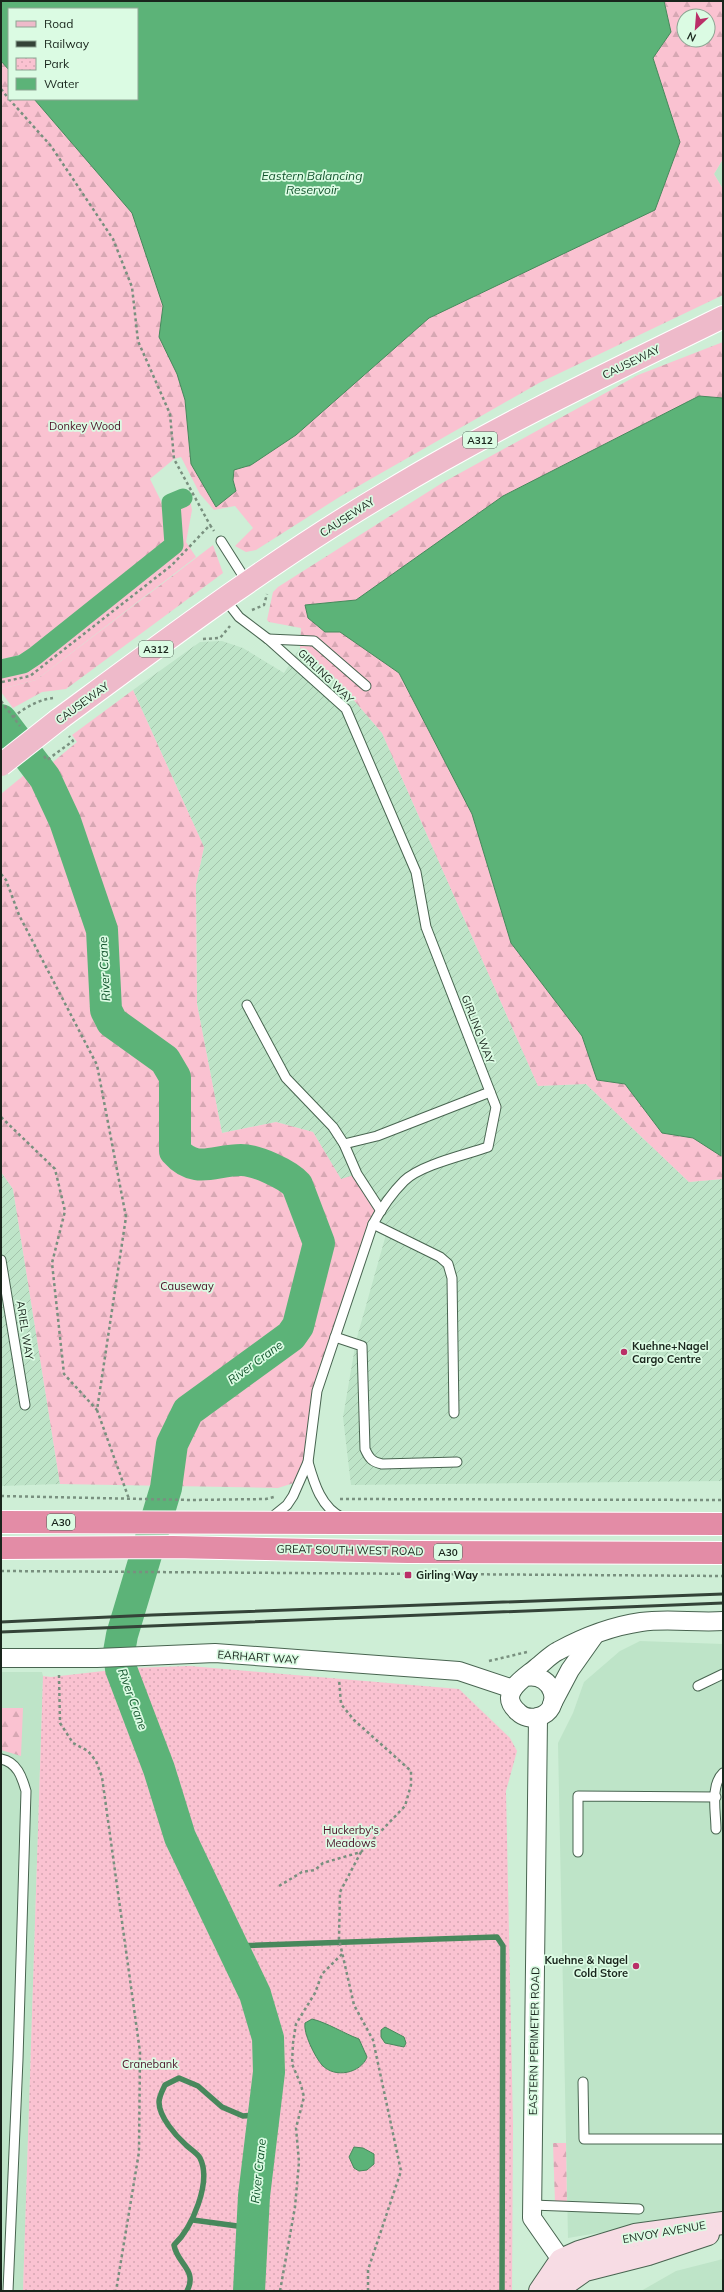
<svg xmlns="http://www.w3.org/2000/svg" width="724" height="2292" viewBox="0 0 724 2292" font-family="Mulish,sans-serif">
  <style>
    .built { fill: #bee4c8 }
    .industrial { fill: url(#industrial-furrows) }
    .green { fill: #fac2d1 }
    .forest { fill: url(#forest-firs); fill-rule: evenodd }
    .park { fill: url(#park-dots) }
    .water { fill: #5cb378; stroke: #48885c }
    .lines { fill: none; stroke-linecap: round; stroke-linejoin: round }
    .stream { stroke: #48885c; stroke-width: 5.5 }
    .canal { stroke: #5cb378; stroke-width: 19 }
    .river { stroke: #5cb378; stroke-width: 32 }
    .lane-casing { stroke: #486450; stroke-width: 11 }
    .street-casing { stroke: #486450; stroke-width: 20 }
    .secondary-casing { stroke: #486450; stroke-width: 24 }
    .primary-casing { stroke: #fff; stroke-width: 24 }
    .highway-casing { stroke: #fff; stroke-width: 24 }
    .path { stroke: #79907f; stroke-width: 2.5; stroke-dasharray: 3 3; stroke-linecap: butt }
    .lane { stroke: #fff; stroke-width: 9 }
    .street { stroke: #fff; stroke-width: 18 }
    .secondary { stroke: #f7dce4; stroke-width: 22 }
    .primary { stroke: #eebaca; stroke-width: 22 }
    .highway { stroke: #e38ca6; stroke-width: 22 }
    .rail { stroke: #344338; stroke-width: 3 }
    .primary-bridge-casing { stroke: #fff; stroke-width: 24; stroke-linecap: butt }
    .primary-bridge { stroke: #eebaca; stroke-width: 22 }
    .poi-dot { fill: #ba2f68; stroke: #dbfbe3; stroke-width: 1.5 }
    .labels { text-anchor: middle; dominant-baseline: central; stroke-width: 3.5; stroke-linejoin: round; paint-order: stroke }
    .shield { fill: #dbfbe3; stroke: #536558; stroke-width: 1 }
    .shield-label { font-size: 10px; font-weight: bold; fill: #19251c }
    .street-label { font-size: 11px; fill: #19251c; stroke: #dbfbe3 }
    .park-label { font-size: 11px; fill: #4b1027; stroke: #dbfbe3 }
    .poi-label { font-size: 11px; font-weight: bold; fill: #19251c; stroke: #dbfbe3; text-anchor: start }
    .water-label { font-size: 12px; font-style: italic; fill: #13542d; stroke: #dbfbe3 }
  </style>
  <defs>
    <pattern id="industrial-furrows" width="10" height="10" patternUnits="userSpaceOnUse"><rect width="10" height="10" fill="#bee4c8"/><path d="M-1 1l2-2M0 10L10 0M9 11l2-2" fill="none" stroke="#a3c3ab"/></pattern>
    <pattern id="forest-firs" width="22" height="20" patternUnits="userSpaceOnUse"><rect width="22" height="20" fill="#fac2d1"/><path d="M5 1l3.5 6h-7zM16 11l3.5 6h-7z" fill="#d6a7b3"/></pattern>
    <pattern id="park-dots" width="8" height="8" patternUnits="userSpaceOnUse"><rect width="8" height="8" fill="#fac2d1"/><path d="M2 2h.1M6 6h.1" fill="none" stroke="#d6a7b3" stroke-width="1.8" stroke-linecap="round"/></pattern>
  </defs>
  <rect width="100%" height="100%" fill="#ceeed6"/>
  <g class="built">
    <polygon points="723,159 723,189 714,174"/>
    <polygon points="640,1641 723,1644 723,2212 568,2238 558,1743 573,1713 584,1682 620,1651"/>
    <polygon points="1,1672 42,1672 43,1676 23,2291 1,2291"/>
    <polygon points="723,2259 723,2291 641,2291 676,2271"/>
  </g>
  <g class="industrial">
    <polygon points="222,641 243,648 284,673 300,648 334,677 382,733 538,1086 586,1084 689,1182 723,1179 723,1481 351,1485 343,1417 356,1341 387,1231 341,1180 313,1132 276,1122 222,1133 197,1004 196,885 204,847 133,690 200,642"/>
    <polygon points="1,1172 13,1189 60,1484 1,1486"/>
  </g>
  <polygon class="green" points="190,499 192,510 186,542 196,557 36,680 1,689 1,675 25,669 176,547 174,505"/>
  <g class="forest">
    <path d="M664,1h59v158l-9,15 9,15v106l-184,88 -198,113 -85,54 -10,2 -11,-6 18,-18 -18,-22 -21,4 -14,-16 -19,-37 -7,2 -24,20 17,34 1,30 -133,106 -25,9 -9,1v-598l8,9v29h25l98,114 31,93 -4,31 18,37 8,26 6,64 25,42 20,-15 -3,-11 1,-10 17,-5 45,-30 133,-117 226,-108 25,-68 -27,-84 18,-26zM684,16h24v24h-24z"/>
    <polygon points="723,342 723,398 699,396 503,496 356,600 305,605 399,673 472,814 511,943 582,1036 597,1080 625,1084 662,1133 693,1138 721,1156 723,1155 723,1179 689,1182 586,1084 538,1086 382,733 334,677 300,648 301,628 269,622 267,620 273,592 278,587 442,483 638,375"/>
    <polygon points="213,545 223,573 66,689 42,692 13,708 1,692 1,689 36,680"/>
    <polygon points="133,690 204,847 196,885 197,1004 222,1133 276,1122 313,1132 341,1179 357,1174 381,1211 317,1391 300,1481 278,1488 60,1484 13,1189 1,1172 1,794 29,771 35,777 77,742 72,735"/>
    <polygon points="1,1708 23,1708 21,1756 1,1750"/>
    <polygon points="553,2143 566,2143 567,2205 555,2203"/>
  </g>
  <polygon class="park" points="190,1666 459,1689 510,1738 517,1751 506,1791 513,2125 512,2291 23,2291 43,1676 51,1677 130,1668"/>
  <g class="water">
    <polygon points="1,1 664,1 671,32 653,58 680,142 655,210 429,318 296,435 251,465 234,470 233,480 236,491 216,507 191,464 185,400 177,374 159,337 163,306 132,213 34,99 137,99 137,9 9,9 9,70 1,61"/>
    <polygon points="699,396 723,398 721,1156 693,1138 662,1133 625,1084 597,1080 582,1036 511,943 472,814 399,673 340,632 325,632 308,618 305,605 356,600 503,496"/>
    <path d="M312,2019c16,4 31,14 47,20l8,18c-6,16 -32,22 -45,8 -7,-8 -19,-32 -17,-42z"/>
    <polygon points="385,2027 404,2037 406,2043 404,2047 385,2043 381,2037 381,2030"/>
    <polygon points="354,2147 363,2148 374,2154 374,2164 367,2170 359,2171 354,2168 349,2157"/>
  </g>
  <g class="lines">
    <g class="stream">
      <polyline points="232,1946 497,1937 503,1946 502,2291"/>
      <polyline points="193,2220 252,2228"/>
      <path d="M187,2291c11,-21 -10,-27 -13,-46 18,-17 38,-63 26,-87 -2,-4 -10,-9 -14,-13 -10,-9 -27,-28 -27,-43 0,-5 4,-13 6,-17l14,-7 19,8 24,21 21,9 21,-2"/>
    </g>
    <polyline class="canal" points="1,669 23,664 35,656 174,545 171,503 183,498"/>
    <path class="river" d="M1,720l44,58 20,43 37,109 4,80 6,12 53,38 10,17v74c21,24 39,9 66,9 15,0 46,14 56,25l22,58 -21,83 -7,10 -103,75 -16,33 -6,44 -44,147 -3,17 2,17 38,100 21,68 75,157 13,44 1,34 -15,124 -5,95"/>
    <g class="lane-casing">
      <g id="lane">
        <polyline points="221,541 247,582"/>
        <path d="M225,599l14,18 29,22 78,70 70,163 10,55 70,180 -8,40c-23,8 -68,18 -84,34 -12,12 -23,28 -31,43l-56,167 -9,71 -15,34 -6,9 -16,13"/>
        <polyline points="268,639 314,641 366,686"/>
        <polyline points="247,1005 286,1078 333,1127 344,1144 357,1174 381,1211"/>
        <polyline points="344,1144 377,1136 490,1092"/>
        <polyline points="373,1224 440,1257 448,1264 452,1278 454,1413"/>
        <polyline points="1,1260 25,1405"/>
        <path d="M335,1337l27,9 3,103c4,9 7,13 17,15l75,-2"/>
        <path d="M308,1462c6,21 13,46 35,56"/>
        <polyline points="698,1686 723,1674"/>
        <path d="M1,1759c16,3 21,18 25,32l-8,268 -10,232"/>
        <path d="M716,1829c0,-16 -6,-44 7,-56"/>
        <polyline points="578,1852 578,1796 716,1797"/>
        <polyline points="583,2082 584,2139 723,2139"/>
        <polyline points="532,2205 639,2209"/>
      </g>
    </g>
    <g class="street-casing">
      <g id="street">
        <polyline points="1,1658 97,1658 215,1653 459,1671 513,1689"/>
        <path d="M526,1677c29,-5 38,33 12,40 -7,2 -15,0 -20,-5 -21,-19 5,-33 18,-44 7,-5 14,-13 22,-17 24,-13 55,-25 83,-29 27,-4 55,1 82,-1"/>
        <polyline points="552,1704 570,1670 594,1636"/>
        <polyline points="538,1717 532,2218 569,2271"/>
      </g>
    </g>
    <g class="secondary-casing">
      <g id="secondary">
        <polyline points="540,2291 561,2260 579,2252 635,2235 723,2223"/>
        <polyline points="561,2291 565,2284 585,2270 648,2254 708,2234"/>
      </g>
    </g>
    <g class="primary-casing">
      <path id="primary" d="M58,720c107,-79 213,-159 328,-227 109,-66 223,-120 337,-176"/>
    </g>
    <g class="highway-casing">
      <g id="highway">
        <polyline points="1,1522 723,1524"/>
        <polyline points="1,1548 173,1547 408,1552 723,1553"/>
      </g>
    </g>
    <g class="path">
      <polyline points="1,89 9,99"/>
      <polyline points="9,99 51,146 113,239 132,287 138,341 170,414 174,459 210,525"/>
      <polyline points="252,610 264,605 267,594"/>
      <polyline points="203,639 220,638 230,626"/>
      <polyline points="2,682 30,676 172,565 210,525 214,531"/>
      <polyline points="1,701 20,726"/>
      <path d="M13,717c12,-9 24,-17 40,-19"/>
      <polyline points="44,756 47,760 73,741 69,736"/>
      <polyline points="1,874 6,880 19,915 97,1065 126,1217 97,1410 129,1499"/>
      <polyline points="1,1117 55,1169 65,1211 52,1263 64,1374 97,1410"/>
      <polyline points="1,1496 190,1500 266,1499 274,1497"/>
      <polyline points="340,1499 723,1500"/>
      <polyline points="1,1571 723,1576"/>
      <polyline points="489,1661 527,1652"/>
      <polyline points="59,1675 60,1723 73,1743 88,1751 96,1761 102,1777 140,2052 139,2152 116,2291"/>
      <polyline points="361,1852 340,1892 339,1939 354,2005 373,2040 401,2171 368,2270 368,2291"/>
      <polyline points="279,1886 302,1872 315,1870 323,1863 361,1852 405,1806 411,1785 411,1771 354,1720 341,1704 339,1679"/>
      <polyline points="280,2291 295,2207 299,2162 296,2128 304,2097 301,2085 292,2064 293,2043 296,2024 315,1993 322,1974 342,1954"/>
    </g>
    <use href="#lane" class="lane"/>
    <use href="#street" class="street"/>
    <use href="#secondary" class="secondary"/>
    <use href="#primary" class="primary"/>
    <use href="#highway" class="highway"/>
    <g class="rail">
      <polyline points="1,1622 152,1615 723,1594"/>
      <polyline points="1,1632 723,1603"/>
    </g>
    <g class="primary-bridge-casing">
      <polyline id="primary-bridge" points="1,765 58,720"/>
    </g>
    <use href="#primary-bridge" class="primary-bridge"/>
  </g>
  <g class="poi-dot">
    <circle cx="624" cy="1352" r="4"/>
    <rect x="404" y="1571" width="8" height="8" rx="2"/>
    <circle cx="636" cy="1966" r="4"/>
  </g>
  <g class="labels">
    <g class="shield">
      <rect x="463" y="432" width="34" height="16" rx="3"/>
      <rect x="139" y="641" width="34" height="16" rx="3"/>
      <rect x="47" y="1514" width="28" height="16" rx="3"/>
      <rect x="434" y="1544" width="28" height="16" rx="3"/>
    </g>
    <g class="shield-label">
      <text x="480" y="440">A312</text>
      <text x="156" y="649">A312</text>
      <text x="61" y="1522">A30</text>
      <text x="448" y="1552">A30</text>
    </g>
    <g class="street-label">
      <text transform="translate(631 362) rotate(-26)">CAUSEWAY</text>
      <text transform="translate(347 517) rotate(-33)">CAUSEWAY</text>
      <text transform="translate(326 676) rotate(44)">GIRLING WAY</text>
      <text transform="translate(82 703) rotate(-36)">CAUSEWAY</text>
      <text transform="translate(478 1029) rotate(69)">GIRLING WAY</text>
      <text transform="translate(25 1330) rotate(81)">ARIEL WAY</text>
      <text transform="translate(350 1550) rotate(1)">GREAT SOUTH WEST ROAD</text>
      <text transform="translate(258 1657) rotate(4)">EARHART WAY</text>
      <text transform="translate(534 2041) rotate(-89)">EASTERN PERIMETER ROAD</text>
      <text transform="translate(664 2232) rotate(-10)">ENVOY AVENUE</text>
    </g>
    <g class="park-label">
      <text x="85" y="426">Donkey Wood</text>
      <text x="187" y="1286">Causeway</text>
      <text x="351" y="1830">Huckerby's<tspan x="351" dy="13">Meadows</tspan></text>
      <text x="150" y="2064">Cranebank</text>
    </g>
    <g class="poi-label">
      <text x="632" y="1346">Kuehne+Nagel<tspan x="632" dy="13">Cargo Centre</tspan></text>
      <text x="416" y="1575">Girling Way</text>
      <text x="628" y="1960" text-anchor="end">Kuehne &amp; Nagel<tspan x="628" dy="13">Cold Store</tspan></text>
    </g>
    <g class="water-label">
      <text x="312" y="175">Eastern Balancing<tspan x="312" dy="14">Reservoir</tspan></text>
      <text transform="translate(104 969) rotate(-93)">River Crane</text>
      <text transform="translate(255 1362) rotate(-36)">River Crane</text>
      <text transform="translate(133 1699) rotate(70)">River Crane</text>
      <text transform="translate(258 2171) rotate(-84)">River Crane</text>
    </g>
  </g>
  <rect width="724" height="2292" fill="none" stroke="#19251c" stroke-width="4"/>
  <rect x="8" y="8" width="130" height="92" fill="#dbfbe3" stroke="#8da593"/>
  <rect x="16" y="21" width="20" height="6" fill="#eebaca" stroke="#8da593"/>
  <text x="44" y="28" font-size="12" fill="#19251c">Road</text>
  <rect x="16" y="41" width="20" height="6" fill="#344338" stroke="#8da593"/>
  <text x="44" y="48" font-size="12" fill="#19251c">Railway</text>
  <rect x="16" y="58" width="20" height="12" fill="url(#park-dots)" stroke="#8da593"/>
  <text x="44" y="68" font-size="12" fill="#19251c">Park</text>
  <rect x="16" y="78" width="20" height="12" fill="#5cb378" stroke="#8da593"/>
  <text x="44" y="88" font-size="12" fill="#19251c">Water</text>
  <g transform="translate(696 28) rotate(206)"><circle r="19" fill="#dbfbe3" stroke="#8da593"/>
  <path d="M0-3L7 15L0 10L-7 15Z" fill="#ba2f68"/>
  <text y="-6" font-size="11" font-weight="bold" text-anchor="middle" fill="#19251c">N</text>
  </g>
</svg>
